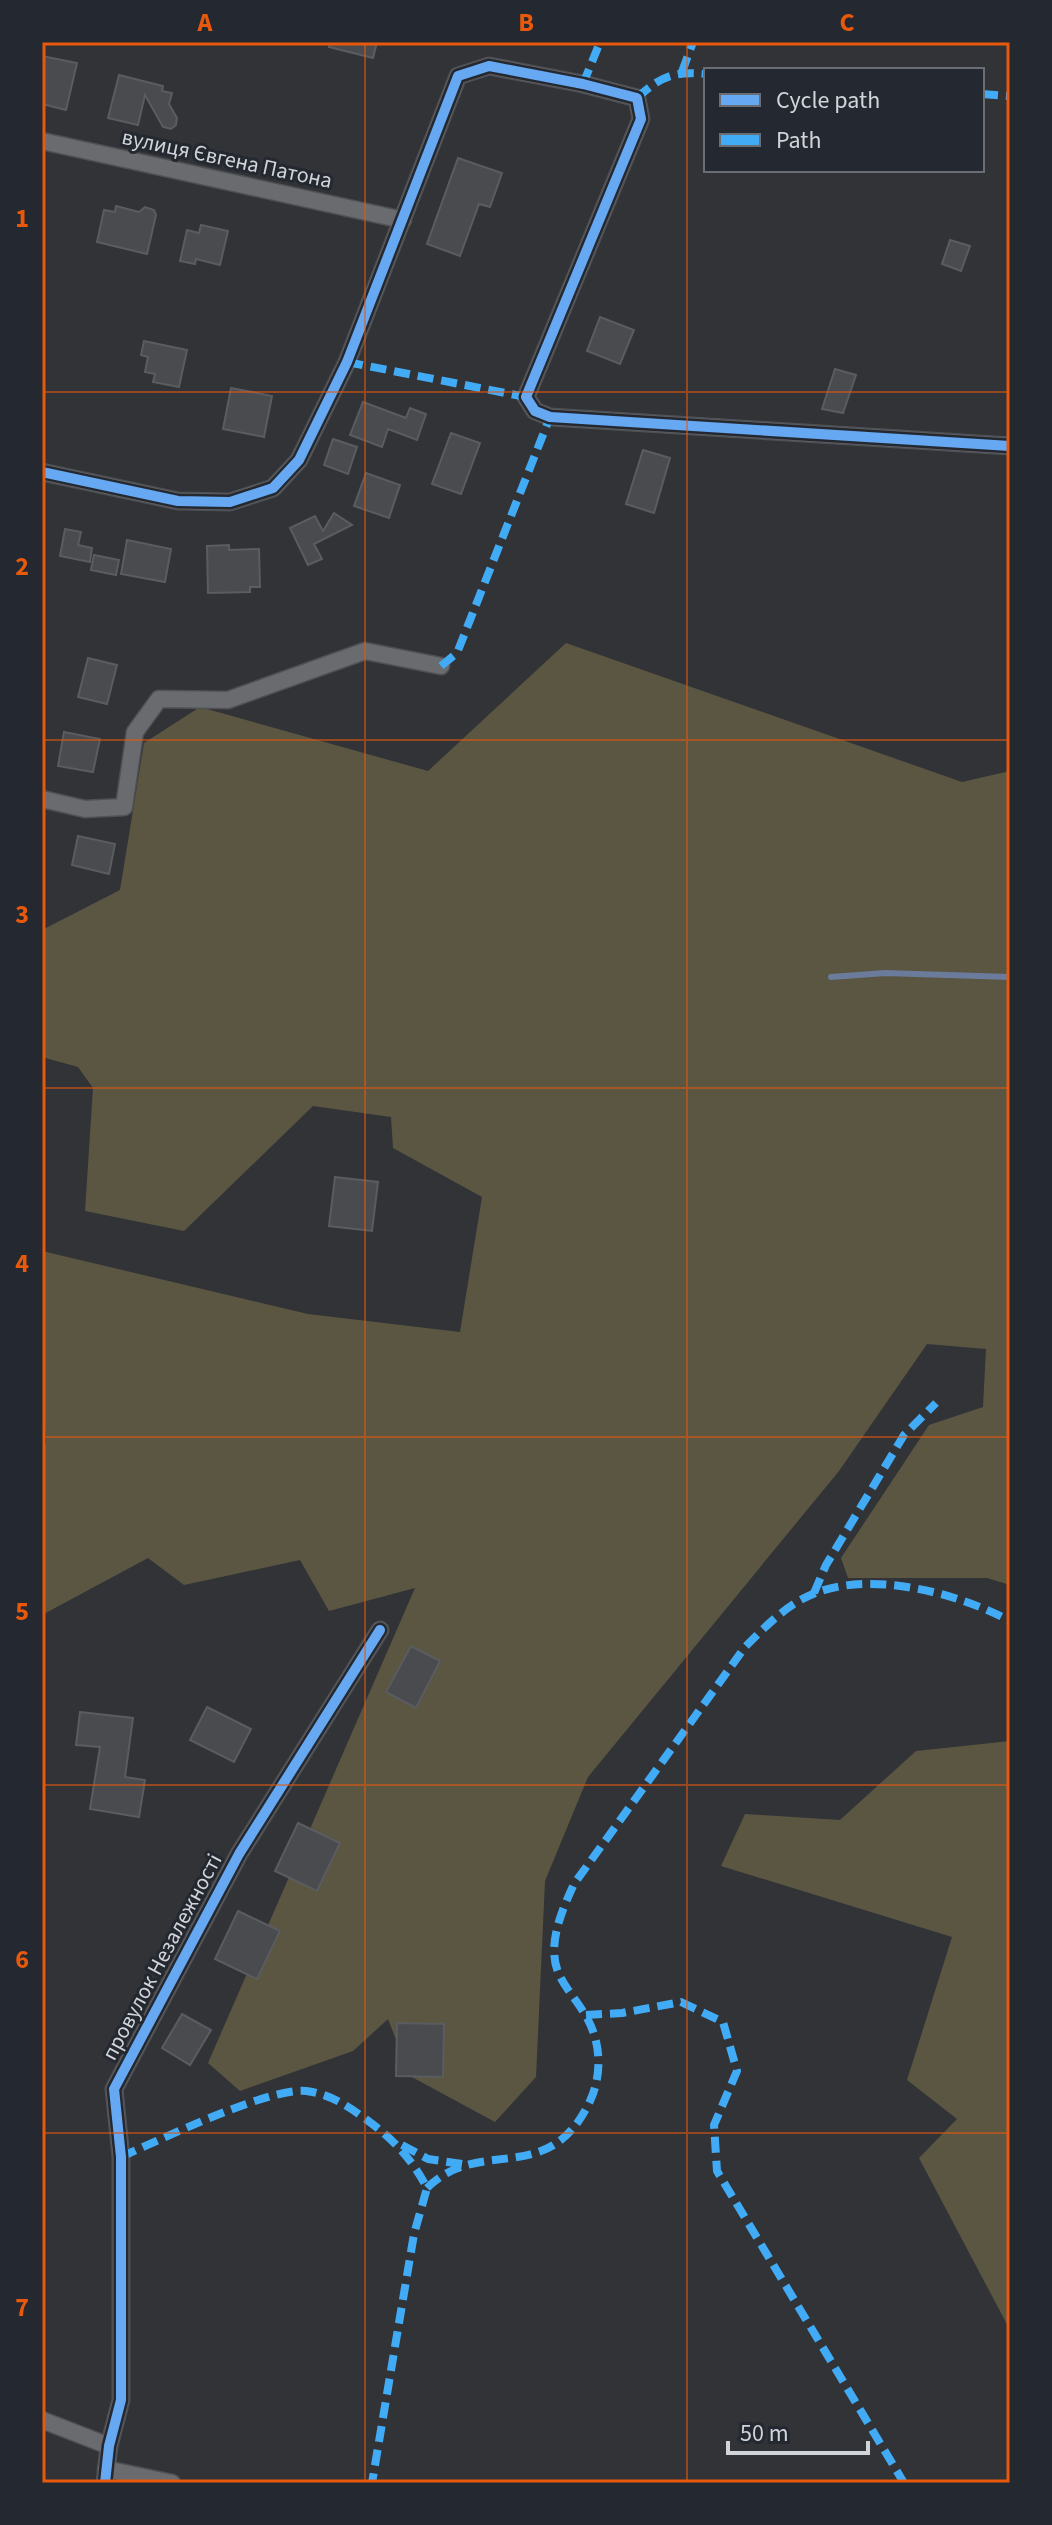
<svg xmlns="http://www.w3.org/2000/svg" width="1052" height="2525" viewBox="0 0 1052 2525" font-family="'Source Sans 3',sans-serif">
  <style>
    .green { fill: #5b5642 }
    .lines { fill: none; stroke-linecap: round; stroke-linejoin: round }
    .stream { stroke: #6b7b9b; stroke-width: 6 }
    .building { fill: #4a4b4f; stroke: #5a5c5f; stroke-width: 2 }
    .minor-casing { stroke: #4e5053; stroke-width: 19 }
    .minor { stroke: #6a6b6e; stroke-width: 16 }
    .quiet { stroke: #42abf6; stroke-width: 8; stroke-dasharray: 16 8; stroke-linecap: butt }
    .cycleway-casing { stroke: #242830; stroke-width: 15 }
    .cycleway { stroke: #66a8f1; stroke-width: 10 }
    .grid { fill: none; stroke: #e8590c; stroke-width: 2; stroke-opacity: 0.55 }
    .labels { text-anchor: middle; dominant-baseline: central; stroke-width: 6; stroke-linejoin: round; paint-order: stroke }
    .street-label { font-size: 22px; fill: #d1d4d9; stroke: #242830 }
    .neatline { fill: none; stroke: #e8590c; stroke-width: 3 }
    .grid-label { font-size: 26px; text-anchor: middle; font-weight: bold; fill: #e8590c }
  </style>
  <rect width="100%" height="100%" fill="#313337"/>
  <g class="green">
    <polygon points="566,643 962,782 1010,771 1010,1585 987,1578 848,1578 841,1558 929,1425 983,1407 986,1349 927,1344 839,1471 588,1777 545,1881 536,2077 495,2122 410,2076 388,2019 353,2051 240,2091 208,2063 415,1588 329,1611 300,1560 184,1585 148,1558 42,1615 42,1444 46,1443 42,1379 42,1251 308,1314 460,1332 482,1197 393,1148 391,1117 313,1106 184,1231 85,1211 93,1088 78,1067 42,1057 42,930 120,890 144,743 200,707 428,771"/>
    <polygon points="1010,1741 1010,2330 919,2158 957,2119 907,2080 952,1937 721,1866 745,1814 840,1820 916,1751"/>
  </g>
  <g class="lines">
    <polyline class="stream" points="831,977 885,973 1010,977"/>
  </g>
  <g class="building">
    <polygon points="330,42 377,42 373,58 329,47"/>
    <polygon points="42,56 77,63 66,110 42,104"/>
    <polygon points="119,75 163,86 162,91 172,93 169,104 177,118 176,125 171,129 163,127 145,95 138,125 108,118"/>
    <polygon points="458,158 502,173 490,207 479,204 460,256 427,244"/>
    <polygon points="116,206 139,212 145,207 154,210 156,215 147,254 97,242 104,210 115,212"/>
    <polygon points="201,225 228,231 220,265 196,259 195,264 180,261 187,230 199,233"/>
    <polygon points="950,240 970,246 961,271 942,264"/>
    <polygon points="600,317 634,330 620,364 587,351"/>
    <polygon points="144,341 187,350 179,387 153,382 155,374 145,372 148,357 141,355"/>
    <polygon points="835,369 856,375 843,413 822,409"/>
    <polygon points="231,388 272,396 264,437 223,429"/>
    <polygon points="363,402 406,418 410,408 426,414 417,440 388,429 382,447 350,435"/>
    <polygon points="451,433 480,443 461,494 432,484"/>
    <polygon points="333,439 357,447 348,474 324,465"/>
    <polygon points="643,450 670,458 654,513 626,504"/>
    <polygon points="366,473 400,485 389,518 354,506"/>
    <polygon points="334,513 352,525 314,544 322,559 308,565 290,528 315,516 323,531"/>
    <polygon points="65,529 81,532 78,545 92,548 90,562 60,556"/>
    <polygon points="127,540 171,549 165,582 121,574"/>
    <polygon points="229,545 229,550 259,549 260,587 250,587 250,592 208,593 207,546"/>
    <polygon points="94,555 119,560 116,575 91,570"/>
    <polygon points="88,658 117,665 107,704 78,697"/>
    <polygon points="64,732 100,739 93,772 58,766"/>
    <polygon points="78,836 115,844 109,874 72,865"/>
    <polygon points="335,1177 378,1182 372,1231 329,1226"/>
    <polygon points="411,1646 440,1661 416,1708 386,1692"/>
    <polygon points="207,1707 251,1729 234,1762 190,1740"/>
    <polygon points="80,1712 133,1718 125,1777 145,1780 139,1817 90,1809 100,1747 76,1745"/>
    <polygon points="298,1823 340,1843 317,1891 275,1871"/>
    <polygon points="238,1911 280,1931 257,1979 215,1959"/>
    <polygon points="182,2014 211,2030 190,2065 162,2048"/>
    <polygon points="397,2023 444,2024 443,2077 396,2076"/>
  </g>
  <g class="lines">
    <g class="minor-casing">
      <g id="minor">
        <polyline points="42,141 403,220"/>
        <polyline points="42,472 178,501 230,502 273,488 299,460 347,362 458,76 489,66 583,84 637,98 641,119 526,397 535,411 550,417 1010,446"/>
        <polyline points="42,799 85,809 124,807 135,732 159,699 228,700 365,651 441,666"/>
        <polyline points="42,2420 109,2446"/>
        <polyline points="106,2469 172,2483"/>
        <polyline points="105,2483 109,2446 121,2400 121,2157 114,2089 239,1854 380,1630"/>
      </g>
    </g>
    <use href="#minor" class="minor"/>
    <g class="quiet">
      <polyline points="682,72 693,42"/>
      <polyline points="583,84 600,42"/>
      <polyline points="982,94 1010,96"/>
      <path d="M637,98c24,-22 37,-27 69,-24"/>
      <polyline points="347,362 526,397"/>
      <polyline points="441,666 457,653 550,417"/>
      <polyline points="814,1593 826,1565 904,1435 936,1403"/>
      <polyline points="586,2015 622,2013 681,2002 723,2022 737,2071 714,2125 717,2171 904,2483"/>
      <polyline points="402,2145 428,2159 462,2164"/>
      <path d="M121,2157c38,-17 149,-70 185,-66 24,3 42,15 61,29 26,19 45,39 60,68l-13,46 -42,249"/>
      <path d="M427,2188c54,-53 122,1 163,-87 13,-28 11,-62 -6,-88 -8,-14 -20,-26 -26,-41 -11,-28 4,-62 16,-88l171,-237c21,-21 41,-42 68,-53 57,-24 145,-1 197,27"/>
    </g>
    <g class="cycleway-casing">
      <g id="cycleway">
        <polyline points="42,472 178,501 230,502 273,488 299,460 347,362 458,76 489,66 583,84 637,98 641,119 526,397 535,411 550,417 1010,446"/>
        <polyline points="105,2483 109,2446 121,2400 121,2157 114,2089 239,1854 380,1630"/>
      </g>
    </g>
    <use href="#cycleway" class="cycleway"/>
  </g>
  <path class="grid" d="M365,42v2441M687,42v2441M42,392h968M42,740h968M42,1088h968M42,1437h968M42,1785h968M42,2133h968"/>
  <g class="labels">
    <g class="street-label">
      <text transform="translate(227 159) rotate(12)">вулиця Євгена Патона</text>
      <text transform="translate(162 1957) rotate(-62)">провулок Незалежності</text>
    </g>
  </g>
  <rect width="1052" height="2525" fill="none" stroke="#242830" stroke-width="88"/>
  <rect x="704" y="68" width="280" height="104" fill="#242830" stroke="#696d74" stroke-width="2"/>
  <rect x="720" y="94" width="40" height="12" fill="#66a8f1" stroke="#696d74" stroke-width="2"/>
  <text x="776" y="108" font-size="24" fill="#d1d4d9">Cycle path</text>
  <rect x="720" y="134" width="40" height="12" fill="#42abf6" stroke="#696d74" stroke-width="2"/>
  <text x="776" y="148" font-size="24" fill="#d1d4d9">Path</text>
  <path d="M728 2441v12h140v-12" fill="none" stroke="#d1d4d9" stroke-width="4"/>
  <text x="740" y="2441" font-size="24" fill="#d1d4d9" stroke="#242830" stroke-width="6" paint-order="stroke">50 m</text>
  <rect x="44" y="44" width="964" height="2437" class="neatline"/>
  <g class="grid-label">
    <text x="205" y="31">A</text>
    <text x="526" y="31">B</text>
    <text x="847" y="31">C</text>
    <text x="22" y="227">1</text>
    <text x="22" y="575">2</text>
    <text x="22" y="923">3</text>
    <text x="22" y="1272">4</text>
    <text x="22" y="1620">5</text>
    <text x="22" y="1968">6</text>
    <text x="22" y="2316">7</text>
  </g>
</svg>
